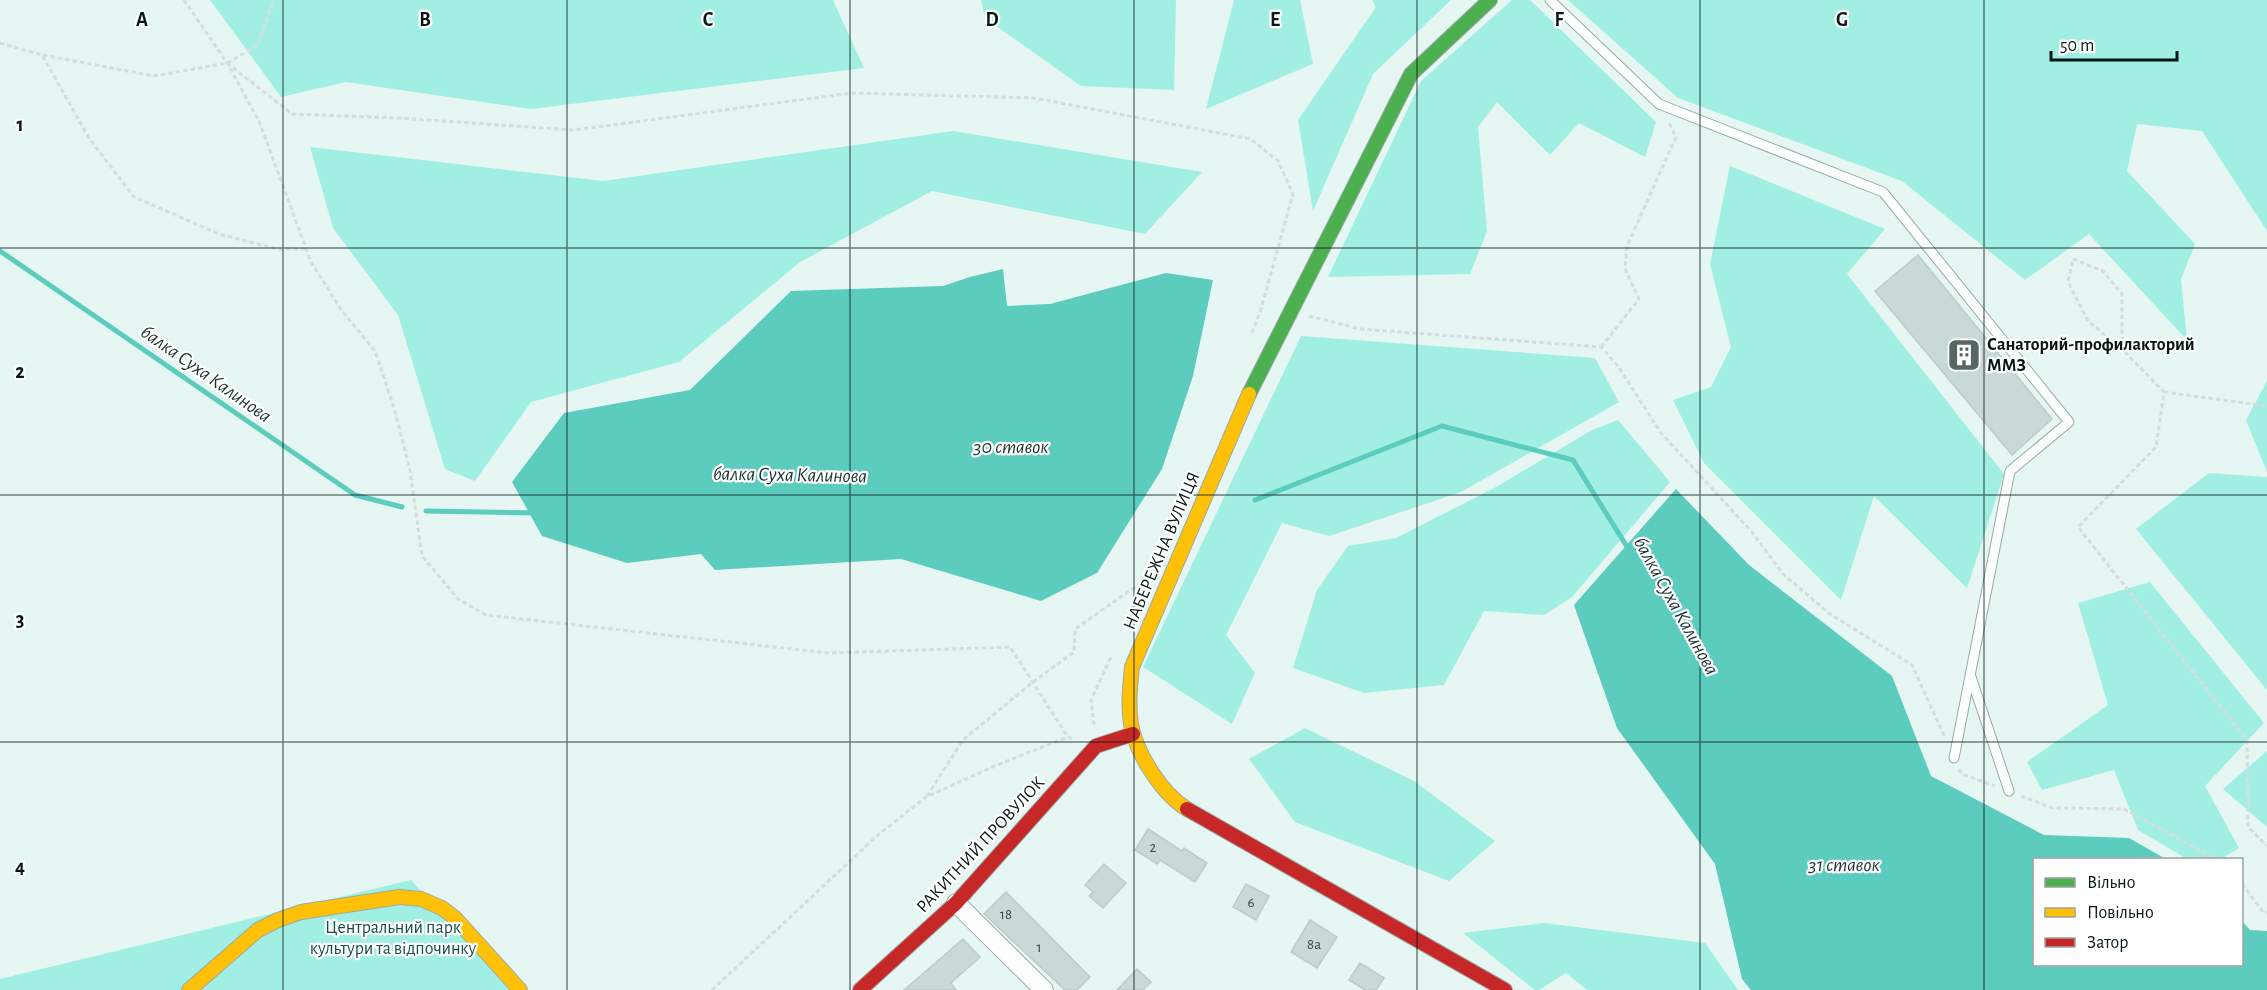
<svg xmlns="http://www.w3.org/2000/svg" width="2267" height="990" viewBox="0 0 2267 990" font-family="'Alegreya Sans',sans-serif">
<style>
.green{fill:#a1efe3}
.water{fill:#5cccbe}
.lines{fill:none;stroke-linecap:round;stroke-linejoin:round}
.stream{stroke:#5cccbe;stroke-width:5}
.building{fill:#c9d9d6;stroke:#bcccc9;stroke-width:1.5}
.lane-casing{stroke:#9aaaa7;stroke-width:11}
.street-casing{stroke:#9aaaa7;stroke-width:20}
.fast-casing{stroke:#9aaaa7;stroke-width:16}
.slow-casing{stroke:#9aaaa7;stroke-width:16}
.jam-casing{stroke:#9aaaa7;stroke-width:16}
.path{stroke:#d7dcdc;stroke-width:3;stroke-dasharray:4.5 3;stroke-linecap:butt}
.lane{stroke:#fbfefd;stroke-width:9}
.street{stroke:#fbfefd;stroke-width:18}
.fast{stroke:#4caf50;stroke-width:14}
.slow{stroke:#ffc107;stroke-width:14}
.jam{stroke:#c62828;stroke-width:14}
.grid{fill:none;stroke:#081815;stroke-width:1.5;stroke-opacity:0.55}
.labels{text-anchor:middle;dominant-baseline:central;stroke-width:4.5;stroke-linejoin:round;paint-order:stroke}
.number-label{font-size:15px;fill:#384845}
.poi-label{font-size:18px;font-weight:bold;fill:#081815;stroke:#fff;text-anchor:start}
.street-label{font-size:18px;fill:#081815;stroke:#fff}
.park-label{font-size:18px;fill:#144f47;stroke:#fff}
.water-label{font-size:20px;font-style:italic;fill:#1b322e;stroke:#fff}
.grid-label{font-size:20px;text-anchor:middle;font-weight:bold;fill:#081815;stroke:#fff;stroke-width:4.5;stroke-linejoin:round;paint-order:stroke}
</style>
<rect width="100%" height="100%" fill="#e5f6f3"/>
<path class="green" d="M210,0H833L864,68L531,109L346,82L281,97Z
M981,0H1176L1174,90L1081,86L985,18Z
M1234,0H1300L1313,64L1206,109Z
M1372,0H1451L1373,74L1313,211L1298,120L1376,7Z
M1512,0H1530L1656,122L1645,157L1579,123L1550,155L1497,102L1478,127L1487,231L1470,274L1328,277L1421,81Z
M1568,0H2267V231L2202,131L2137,124L2127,171L2195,244L2181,279L2187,340L2089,234L2025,280L1902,181L1678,98Z
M953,131L1202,172L1145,234L932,191L800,262L679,362L531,402L475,481L445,469L398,315L333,228L310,147L603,181Z
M1730,166L1885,229L1847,274L2004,474L1967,588L1874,496L1841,600L1704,463L1673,400L1711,387L1731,347L1710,264Z
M1301,336L1595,358L1619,402L1461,492L1329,536L1282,523L1226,635L1255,673L1232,724L1143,667Z
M2267,381V472L2246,420Z
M1618,420L1670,482L1572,597L1544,615L1484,611L1444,685L1364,693L1293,668L1317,590L1348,546L1396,538L1498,486L1592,430Z
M2209,473L2267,477V690L2136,529Z
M2150,582L2264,723L2205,786L2239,848L2221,859H2187L2138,830L2114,770L2042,790L2027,762L2108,705L2078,603Z
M1305,728L1414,781L1495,841L1449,881L1295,822L1249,759Z
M2267,751V827L2223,789Z
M411,880L509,990H0V979Z
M1544,923L1705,943L1738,990H1587L1566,973L1539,990H1535L1463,933Z"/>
<path class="water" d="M1003,269L1007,306L1050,304L1166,273L1213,280L1193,376L1162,469L1097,573L1041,601L901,559L715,570L701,554L627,563L542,536L512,482L564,413L690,390L791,291L943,286L970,277Z
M1676,489L1749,565L1892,676L1931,776L2044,835L2129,838L2166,859L2034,860V964H2242V921L2250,930L2267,931V990H1751L1742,979L1715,864L1617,728L1574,605Z"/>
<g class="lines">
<path class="stream" d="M0,251L355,495L402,507
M1255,500L1442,426L1573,460L1629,550
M426,511L535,513"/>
</g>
<path class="building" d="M1918,255L2052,419L2012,455L1875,291Z
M1148,829L1182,851L1184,848L1207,863L1195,882L1160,860L1157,864L1135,850Z
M1104,864L1126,883L1103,908L1089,896L1093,892L1085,885Z
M1246,884L1269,896L1256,920L1233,907Z
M1006,892L1090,977L1077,990H1065L984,914Z
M1310,920L1337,937L1317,968L1291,952Z
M963,939L980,957L951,983L956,990H904Z
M1360,963L1384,978L1376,990H1365L1349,980Z
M1137,969L1151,982L1143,990H1117Z"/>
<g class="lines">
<defs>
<path id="lane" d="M1550,0L1659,104L1883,192L2069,422L2010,471L1954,758
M1971,677L2009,791"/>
<path id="street" d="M956,903L1044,990"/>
<path id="fast" d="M1249,394L1411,74L1490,0"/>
<path id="slow" d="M1187,809C1162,794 1136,753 1131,724C1128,705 1130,686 1132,667L1249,394
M189,990L258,930L278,920L301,912L399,897L421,899L442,908L455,918L520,990"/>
<path id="jam" d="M1187,809L1505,990
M860,990L956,903L1096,746L1133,734"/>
</defs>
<use href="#lane" class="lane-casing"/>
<use href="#street" class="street-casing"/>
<use href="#fast" class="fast-casing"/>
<use href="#slow" class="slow-casing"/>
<use href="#jam" class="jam-casing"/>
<path class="path" d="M184,0L227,63L259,121L311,262L342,311L375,351L395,411L410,470L422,556L458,599L486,615L829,653L1010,647L1068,737
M0,43L42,55L89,138L134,197L219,234L277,249H306
M43,55L154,76L227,63L257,46L274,0
M227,63L292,114L397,118L574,130L852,93L1034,98L1251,139L1278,161L1293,194L1261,309L1252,333
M1309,316L1360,329L1601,347L1618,366L1661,433L1752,532L1783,574L1830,614L1912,665L1945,738
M1601,347L1639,299L1625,269L1627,246L1676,137L1668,121
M2122,349V294L2103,271L2073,259L2068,282L2088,321L2122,349L2164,392L2156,447L2078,527L2247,740L2248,827L2267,846
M2164,392L2267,406
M1094,725L1091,700L1112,655
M1959,769L1962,774L1995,786
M927,796L963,740L1033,682L1074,652L1075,629L1145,580
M2021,796L2053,808L2124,809L2218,860
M2242,884L2264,913L2267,912
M712,990L878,835L926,797L997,765L1068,737L1074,739"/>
<use href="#lane" class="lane"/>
<use href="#street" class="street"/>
<use href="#fast" class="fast"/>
<use href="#slow" class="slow"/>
<use href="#jam" class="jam"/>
</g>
<path class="grid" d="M283,0V990M567,0V990M850,0V990M1134,0V990M1417,0V990M1700,0V990M1984,0V990M0,248H2267M0,495H2267M0,742H2267"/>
<defs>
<symbol id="building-square" viewBox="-11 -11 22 22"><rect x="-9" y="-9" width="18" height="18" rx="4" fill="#556663" stroke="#fff"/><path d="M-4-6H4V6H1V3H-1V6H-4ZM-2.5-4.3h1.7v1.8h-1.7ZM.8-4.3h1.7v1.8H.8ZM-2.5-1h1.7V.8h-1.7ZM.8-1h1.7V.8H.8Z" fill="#fff"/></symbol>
</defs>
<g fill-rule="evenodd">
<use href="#building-square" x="1945" y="336" width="38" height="38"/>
</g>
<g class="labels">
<g class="number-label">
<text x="1153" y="847">2</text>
<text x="1251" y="902">6</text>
<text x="1006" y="914">18</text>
<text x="1314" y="944">8а</text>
<text x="1039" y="947">1</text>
</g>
<g class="poi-label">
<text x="1987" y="345">Санаторий-профилакторий<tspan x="1987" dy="21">ММЗ</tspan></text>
</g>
<g class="street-label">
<text transform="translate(1162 551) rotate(-67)">НАБЕРЕЖНА ВУЛИЦЯ</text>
<text transform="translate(981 845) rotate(-47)">РАКИТНИЙ ПРОВУЛОК</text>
</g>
<g class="park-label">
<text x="393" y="928">Центральний парк<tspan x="393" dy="21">культури та відпочинку</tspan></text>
</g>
<g class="water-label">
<text transform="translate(206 374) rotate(35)">балка Суха Калинова</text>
<text x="1011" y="447">30 ставок</text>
<text transform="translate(790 475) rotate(1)">балка Суха Калинова</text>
<text transform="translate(1676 606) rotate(61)">балка Суха Калинова</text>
<text x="1844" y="865">31 ставок</text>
</g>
</g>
<g class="grid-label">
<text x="142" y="26">A</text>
<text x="425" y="26">B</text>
<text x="708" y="26">C</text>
<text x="992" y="26">D</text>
<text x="1275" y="26">E</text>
<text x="1559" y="26">F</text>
<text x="1842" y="26">G</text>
<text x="20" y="131">1</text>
<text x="20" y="378">2</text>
<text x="20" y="626">3</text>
<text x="20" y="873">4</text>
</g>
<rect x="2033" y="858" width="210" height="108" fill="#ffffff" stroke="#9ca3a1" stroke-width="1.5"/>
<rect x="2045" y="878" width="30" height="9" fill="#4caf50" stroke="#9ca3a1" stroke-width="1.5"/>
<text x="2087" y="888" font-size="18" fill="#081815">Вільно</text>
<rect x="2045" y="908" width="30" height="9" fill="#ffc107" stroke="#9ca3a1" stroke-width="1.5"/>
<text x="2087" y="918" font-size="18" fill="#081815">Повільно</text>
<rect x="2045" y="938" width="30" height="9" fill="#c62828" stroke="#9ca3a1" stroke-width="1.5"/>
<text x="2087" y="948" font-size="18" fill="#081815">Затор</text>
<path d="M2051 51v9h126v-9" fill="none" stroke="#081815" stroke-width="3"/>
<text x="2060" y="51" font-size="18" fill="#081815" stroke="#ffffff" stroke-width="4.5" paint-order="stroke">50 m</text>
</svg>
